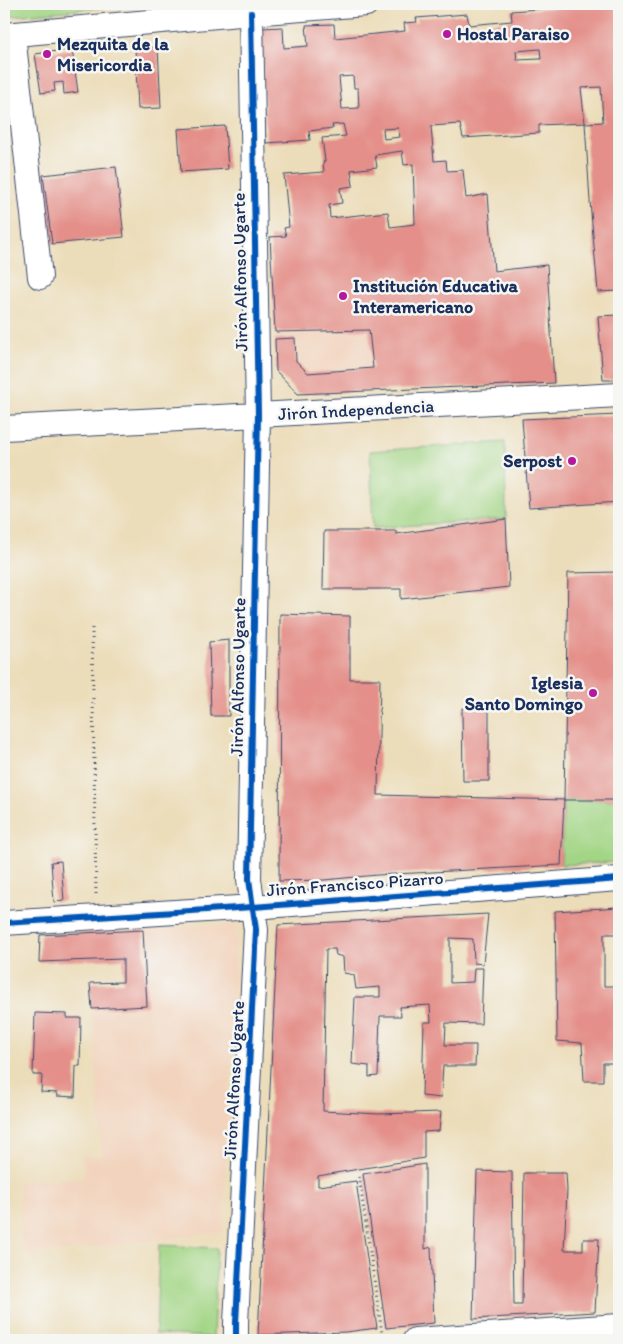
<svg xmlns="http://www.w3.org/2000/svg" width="623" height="1344" viewBox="0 0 623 1344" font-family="Itim,sans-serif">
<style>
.built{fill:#f2d4be}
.green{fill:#a2d585;stroke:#5e8272}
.building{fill:#e48f89;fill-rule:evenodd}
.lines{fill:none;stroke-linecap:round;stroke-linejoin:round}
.minor-casing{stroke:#3a496c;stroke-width:26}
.path{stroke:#3a496c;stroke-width:3;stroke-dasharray:1 4;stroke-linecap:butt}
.minor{stroke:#fff;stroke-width:24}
.cycleway-casing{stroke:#f6f6f2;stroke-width:9}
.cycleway{stroke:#0057b8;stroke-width:6}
.poi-dot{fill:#b5179e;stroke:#f6f6f2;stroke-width:2}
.labels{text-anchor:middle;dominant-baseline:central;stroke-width:5;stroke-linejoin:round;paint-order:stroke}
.poi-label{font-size:18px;font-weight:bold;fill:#1b2f5e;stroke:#f6f6f2;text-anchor:start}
.street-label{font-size:18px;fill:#1b2f5e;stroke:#f6f6f2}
</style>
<rect width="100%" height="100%" fill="#f6f6f2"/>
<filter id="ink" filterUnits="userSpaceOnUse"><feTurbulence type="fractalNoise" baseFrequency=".02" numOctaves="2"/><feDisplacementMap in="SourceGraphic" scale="10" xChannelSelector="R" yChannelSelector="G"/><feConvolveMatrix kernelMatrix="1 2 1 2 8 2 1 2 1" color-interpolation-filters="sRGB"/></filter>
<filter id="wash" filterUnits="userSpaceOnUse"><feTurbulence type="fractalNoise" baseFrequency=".0096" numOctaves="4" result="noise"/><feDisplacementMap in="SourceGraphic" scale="20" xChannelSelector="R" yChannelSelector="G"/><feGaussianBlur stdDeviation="1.12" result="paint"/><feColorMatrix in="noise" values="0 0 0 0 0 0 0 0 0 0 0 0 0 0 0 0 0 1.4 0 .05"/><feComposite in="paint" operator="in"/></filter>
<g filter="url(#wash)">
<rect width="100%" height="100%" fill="#ecddba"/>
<path class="built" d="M356,253L416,333L419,389L298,394L276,371L271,261Z
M237,923L223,1232L22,1256L18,1181L84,1177L83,1157L102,1156L92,1009L147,1006L143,930Z"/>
<path class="green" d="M4,4H138L4,17Z
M505,442L506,519L373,528L370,451Z
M564,800H619V862L561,865Z
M159,1245L217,1248L213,1337L156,1334Z"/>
<g id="blocks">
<path class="building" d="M608,4H619V291L598,292L590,201L585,123L603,122L601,87L581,88L585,123L539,125V133L463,138L460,124L431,126L434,161L446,160L447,171L463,170L466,198L488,194L494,271L547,265L554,383L298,394L276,371L275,339L295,338L296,361L308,373L373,368L369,330L275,332L270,237L286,236L284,228L289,227L284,175L324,172L323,162L325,161L322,138L346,136L343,124L332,125L333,128L309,131L310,140L266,143L261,28L283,27L284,48L308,46L306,25L334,24L335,38L405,31L404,23L417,22L416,18L467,14L469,25L512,21L511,11ZM540,49L541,59L517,60L516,51ZM353,76L354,88H358L359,108L342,109L339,77ZM398,128L400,137L384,139L383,129ZM402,151L404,165L413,164L415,224L390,227L388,212L330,218L329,205L342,203L340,188L353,186L351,170L377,167L375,155Z
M158,47L161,108L138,109L135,48Z
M72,49L78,92L64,94L63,82L54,83L55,91L41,93L35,54Z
M225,126L228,169L181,172L178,129Z
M116,167L124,237L52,244L43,175Z
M619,315V380H603L598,316Z
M619,415V502L529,508L522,419Z
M506,519L509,587L401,599V589H323L324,531H396V534Z
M619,572V800H564L568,573Z
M280,614L350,616V679H380L378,795L564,800L561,865L377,875L324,880L279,881Z
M229,640V716H211L209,642Z
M462,708H489V781H463Z
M61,861L64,901L54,902L51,862Z
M619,907V934H604V986H619V1063H603V1081H584L582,1043L557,1041L555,911Z
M488,914L483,964L474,963L473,939L450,938V983L473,982L474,968H483L481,1024L446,1023L445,1045H476L475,1066H443L441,1098L422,1096L424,1022H431L430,1005L400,1007L401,1016H380L378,1076L369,1077V1066L352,1064L355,997H380V987L356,989L354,975L344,973L343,957L336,955L335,949H326L323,1111L379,1114L441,1112L439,1131L424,1132V1158L318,1176V1186L356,1181L377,1328L346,1332L258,1335L278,925Z
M143,930L147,1006L92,1009L90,983L123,982V959L39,962L40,935Z
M35,1013L67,1014V1018H81L80,1066H76L75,1097L57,1096L58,1093L41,1092L42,1075H33Z
M425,1164V1249L431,1247L434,1323L386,1328L363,1174Z
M477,1171L512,1172L514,1305H522L524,1173H566L567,1190L564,1250H583V1239H599L595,1312L473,1319Z"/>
</g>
</g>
<g filter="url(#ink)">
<use href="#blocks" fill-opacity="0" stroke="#3a496c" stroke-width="1"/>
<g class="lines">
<defs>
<path id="minor" d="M4,35L251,13L366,4
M13,35L40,277
M4,428L258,415L619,395
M4,923L253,907L619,879
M236,1340V1323L256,930L249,879L258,415L251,13
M415,1340L619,1326"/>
</defs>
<use href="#minor" class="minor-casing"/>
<path class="path" d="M92,628L96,895
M359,1177L383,1340"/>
<use href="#minor" class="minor"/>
<defs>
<path id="cycleway" d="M4,923L253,907L619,879
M236,1340V1323L256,930L249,879L258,415L251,13"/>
</defs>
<use href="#cycleway" class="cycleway-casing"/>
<use href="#cycleway" class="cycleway"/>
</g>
</g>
<g class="poi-dot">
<circle cx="447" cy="34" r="5"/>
<circle cx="47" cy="54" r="5"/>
<circle cx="343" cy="296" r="5"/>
<circle cx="572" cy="461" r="5"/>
<circle cx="593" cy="693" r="5"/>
</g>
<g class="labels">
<g class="poi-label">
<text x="457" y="34">Hostal Paraiso</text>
<text x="57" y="44">Mezquita de la<tspan x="57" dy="21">Misericordia</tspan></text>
<text x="353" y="286">Institución Educativa<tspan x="353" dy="21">Interamericano</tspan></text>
<text x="562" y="461" text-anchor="end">Serpost</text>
<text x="583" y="683" text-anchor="end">Iglesia<tspan x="583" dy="21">Santo Domingo</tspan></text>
</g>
<g class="street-label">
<text transform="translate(240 272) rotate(-91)">Jirón Alfonso Ugarte</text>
<text transform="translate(356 410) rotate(-3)">Jirón Independencia</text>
<text transform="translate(238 677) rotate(-89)">Jirón Alfonso Ugarte</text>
<text transform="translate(355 884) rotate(-4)">Jirón Francisco Pizarro</text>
<text transform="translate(234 1080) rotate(-87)">Jirón Alfonso Ugarte</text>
</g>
</g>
<rect width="623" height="1344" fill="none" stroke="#f6f6f2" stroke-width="20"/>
</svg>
